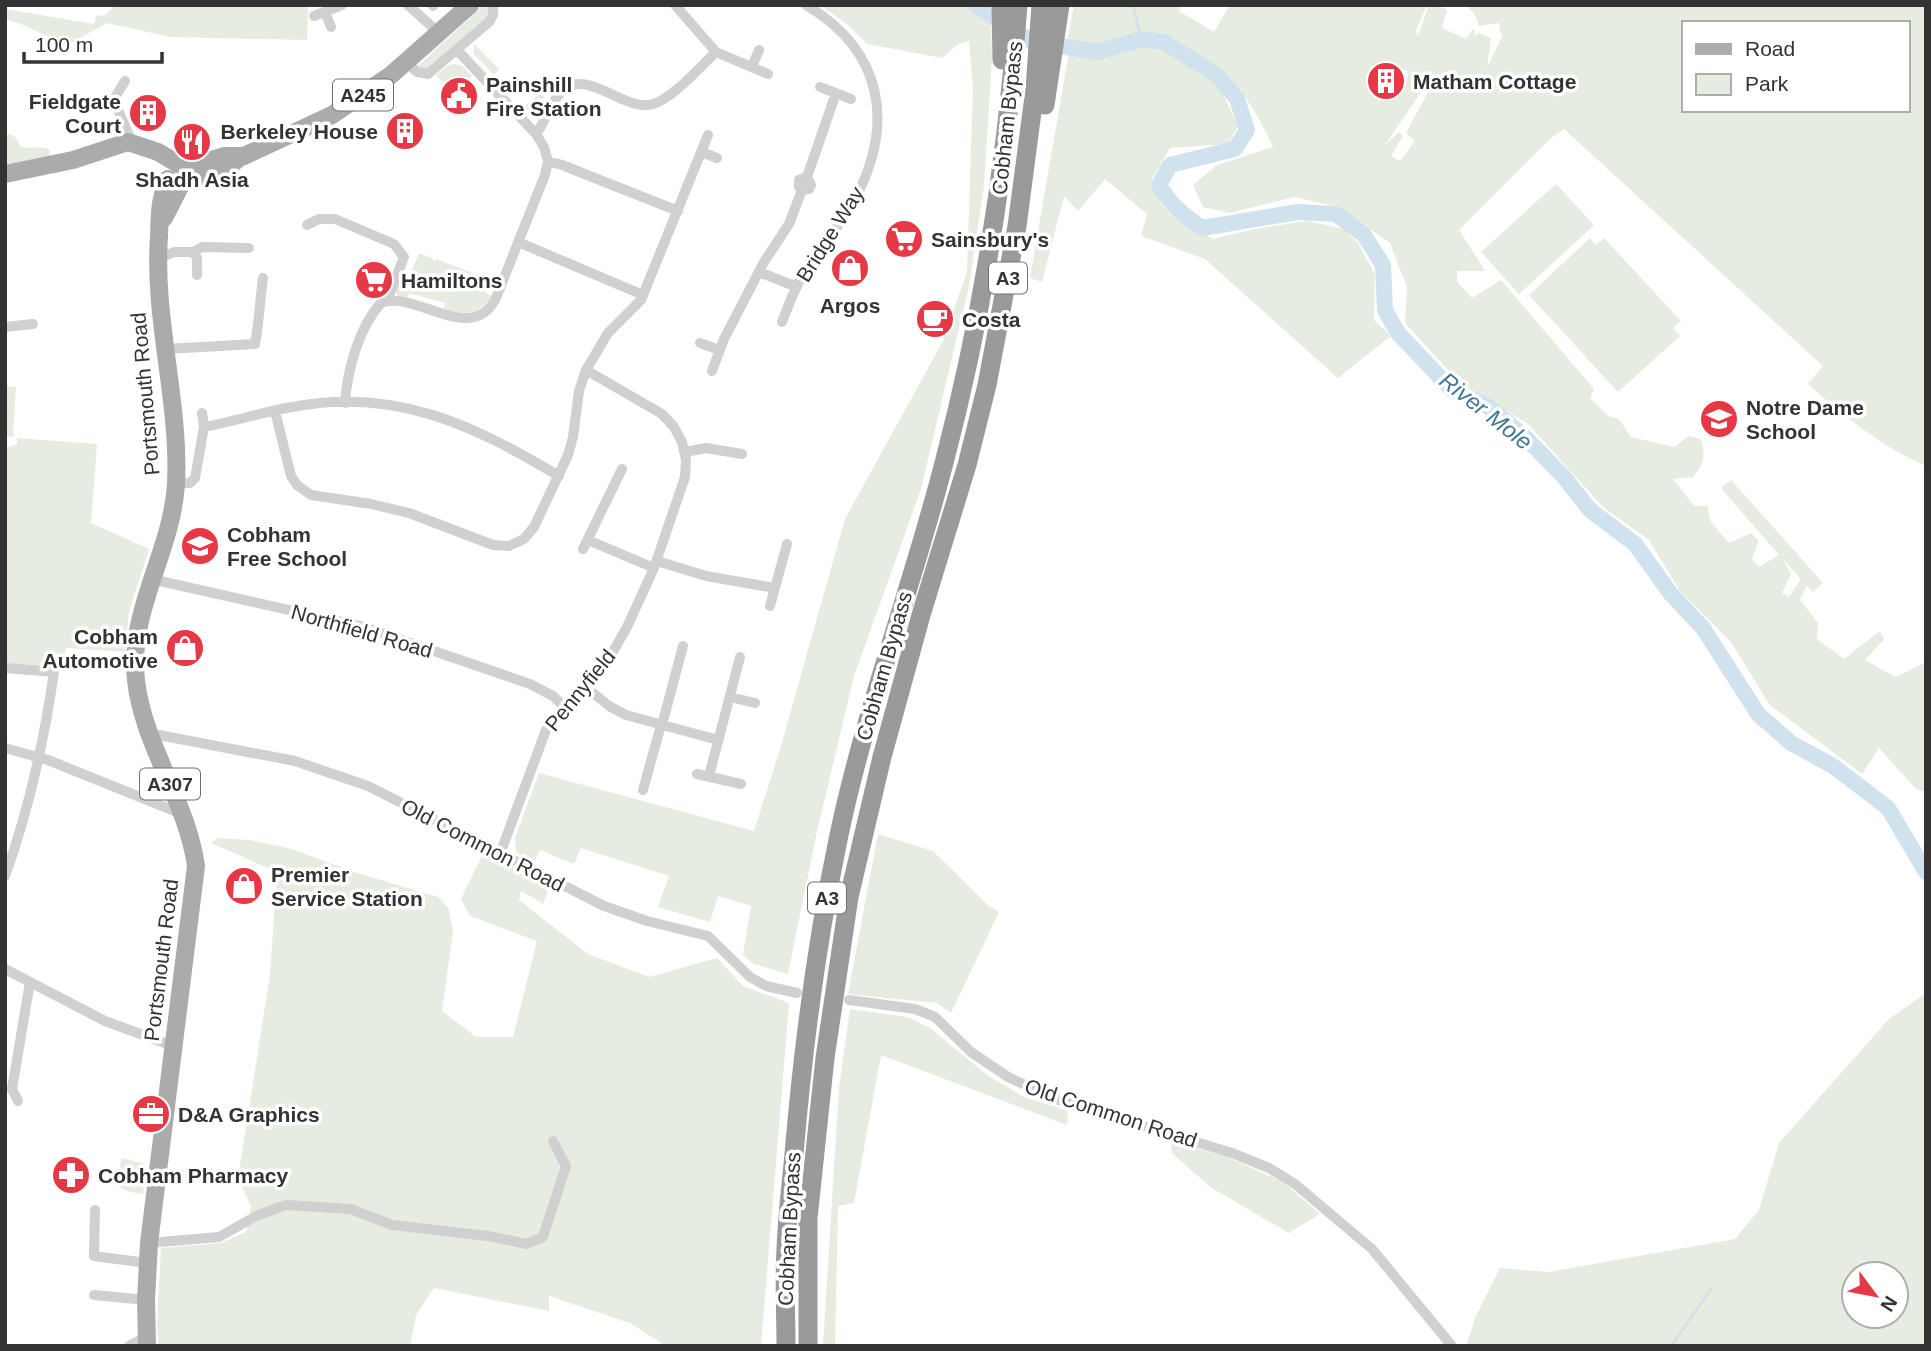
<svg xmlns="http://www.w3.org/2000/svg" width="1931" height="1351" viewBox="0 0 1931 1351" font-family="Arial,sans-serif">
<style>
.green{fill:#e6ecdf;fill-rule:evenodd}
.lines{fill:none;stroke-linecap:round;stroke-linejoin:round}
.stream{stroke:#cfe2ee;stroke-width:2.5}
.river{stroke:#cfe2ee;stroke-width:16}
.street{stroke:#d0d0d0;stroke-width:10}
.primary{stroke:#ababab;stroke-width:18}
.highway{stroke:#9a9a9a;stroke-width:19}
.labels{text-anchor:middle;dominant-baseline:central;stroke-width:7;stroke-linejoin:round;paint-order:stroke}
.shield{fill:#fff;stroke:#707070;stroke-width:2}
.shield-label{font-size:19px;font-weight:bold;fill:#333}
.poi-label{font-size:21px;font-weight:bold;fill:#333;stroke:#fff;text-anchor:start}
.street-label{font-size:21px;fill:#333;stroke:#fff}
.water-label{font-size:23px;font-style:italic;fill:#3f7597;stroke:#fff}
</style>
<rect width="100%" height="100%" fill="#fff"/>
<path class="green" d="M308,5L307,40L171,37L107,23L67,45L21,24L5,19V9L94,24L96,16L106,15L114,6Z
M484,5H489V16L425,71L418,66Z
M820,5H967L991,24L992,57L984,186L969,286L921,489L854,676L817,831L788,974L754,964L743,955L751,906L718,896L710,922L658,907L669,876L581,848L574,864L540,850L533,865L516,852L515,838L539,773L754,831L779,753L845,519L943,341L967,272L973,89L969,41L958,44L942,58L867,44L848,25Z
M1074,5H1181L1179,11L1214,32L1230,5H1427L1416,30L1418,36L1429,5H1437L1447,10L1442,28L1466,39L1473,29L1475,31L1474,37L1478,33L1491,38L1487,68L1503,34L1500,33L1499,23L1479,26L1475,15L1466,5H1926V466C1882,447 1844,416 1808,384L1823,366L1564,129L1550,139L1459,230L1485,271H1457V282L1472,298L1501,280L1594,389L1590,398L1608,416L1619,419L1631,437L1674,447L1689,436L1701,439C1706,456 1704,464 1693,477L1673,479L1694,506H1707L1711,522L1729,543L1751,533L1759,541L1752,559L1759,567L1779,555L1721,488L1731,480L1823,583L1813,592L1804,584L1806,587L1800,600L1818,623L1817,639L1844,659L1880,631L1884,639L1865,660L1896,677L1926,662V792L1916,789L1879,748L1862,774L1770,705L1731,642L1680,591L1649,540L1603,507L1528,424L1460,383L1405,323L1407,287L1390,243L1338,207L1295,197L1229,213L1203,207L1193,185L1217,165L1273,147C1251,99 1230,69 1181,46C1169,41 1154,35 1140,34C1125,33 1113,45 1099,47C1090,48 1077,43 1067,42ZM1684,23H1908V110H1684ZM1366,63L1394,73L1399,68L1407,71L1408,77L1404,84L1396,80L1389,94L1373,88L1381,69ZM1426,85L1428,92L1406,133L1415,141L1400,161L1391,156L1403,136L1399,132L1385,145ZM1783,559L1801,579L1789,597L1782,593L1791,574Z
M474,44L499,69L494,75L473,53Z
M1143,46L1171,52L1219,85L1238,126L1228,144L1170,148L1151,181C1161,216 1183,223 1213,239L1254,229L1307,221L1344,229L1358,243L1375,275L1374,320L1391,336L1338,378L1205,259L1141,236L1147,214L1105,179L1078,211L1064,196L1042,282L1030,278L1069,52C1096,56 1117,52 1143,46Z
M454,64L462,66L472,76L464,83L457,76L446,86L436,75L447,66Z
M551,84L534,115H532L524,107Z
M10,134L15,137L21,147C30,149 41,146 49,149L51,158L5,168V135Z
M1556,184L1594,225L1519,294L1481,252Z
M1590,238L1596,245L1604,238L1681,321L1673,328L1680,336L1618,392L1529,295Z
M419,253L434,259L433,263L436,259L491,280L486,293L492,296C476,317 468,314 444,309L445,303L409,293L406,300L398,297L395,289L398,284L407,283Z
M5,386L16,387L13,437L5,436Z
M17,438L97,444L91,523L149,549L129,611L125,652L66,648L63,669L5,665V448L17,444Z
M878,834L933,851L990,907L999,912L951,1013L937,1003L848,994Z
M218,838L249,840L292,849L354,872L438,897L449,909L453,931L442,1011L476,1037H513L537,941L470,916L461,899L484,852L550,884L543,904L521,891L519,900L588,954L649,977L717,958L743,986L789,1003L761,1346H666L630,1323L549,1296V1311L434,1288L416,1315L410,1346H159L157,1328L161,1248L221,1243L246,1232L251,1206L238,1178L270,975L277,872L211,843Z
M1926,993V1346H1466L1476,1316L1500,1268L1548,1272L1735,1239L1759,1210L1779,1143L1889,1019ZM1854,1274H1896V1316H1854Z
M850,1009L907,1017L930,1028L987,1075L1024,1097L1068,1111L1067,1125L881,1055L854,1203L838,1206L835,1346H823L839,1088Z
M1171,1141L1225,1156L1283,1182L1320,1214L1289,1233L1210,1187L1172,1153Z
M121,1158L146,1164L143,1194L130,1192L112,1184L119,1183Z"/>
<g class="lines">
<path class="stream" d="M1133,5L1141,39
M1671,1346L1711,1289"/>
<path class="river" d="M976,5L1032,42L1098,52L1141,39L1164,42L1218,76L1237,99L1247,130L1235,149L1170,165L1159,185C1170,204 1184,216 1202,228L1298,212L1336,214L1364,235L1383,265L1385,310L1398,333L1452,390L1489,407L1524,436L1563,476L1590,510L1635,544L1671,594L1703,628L1758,714L1791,743L1833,766L1888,808L1926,872"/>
<path class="street" d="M408,5L440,34
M432,5L433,6
M675,5L716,52L768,74
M325,12L331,27
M314,16L342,5
M457,50L536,134L544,147L548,161L562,165L678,211
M407,62L417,72L428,74L489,22L493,15V5
M752,67L759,50
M125,81L116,96L118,110L132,142
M820,87L851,99
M536,134C545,122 550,104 561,92C587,66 624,113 653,104C672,99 701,66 716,52
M701,152L717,158
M807,177L799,180V187L802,190L809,189L811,185L807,177L836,93
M307,225L319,219H335L394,244L404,257L387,301
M518,242L643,295
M193,252L202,247L249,248
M158,259L174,252H193L197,258V275
M759,272L797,287
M782,322C790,301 799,278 812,260C825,240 842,224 853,203C895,126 885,52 806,5
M5,327L33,324
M700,343L719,350
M165,349L255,344C259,322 260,300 263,278
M586,370L662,414L674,427L682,442L686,460L685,477L654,568L588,540
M712,371L724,339L764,262L789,224L802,190
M345,403C347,371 359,327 381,303C415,289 471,347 496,298L545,175L548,161
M275,411L291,476L297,485L311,495L371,504L409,513L493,545L509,546L524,539L534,527L568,455L573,437L579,391L586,370L608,333L641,300L708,135
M204,427C233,422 262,412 292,407C396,387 473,425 559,476
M685,452L706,448L742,454
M176,484L190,483L195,478L204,427L202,413
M583,549L622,469
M657,561L706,576L775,588
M151,579L364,627L530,684L553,696L564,707
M770,606L787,544
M5,668L54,672C44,741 29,810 5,876
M587,688L609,706L626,715L718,740
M730,697L755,703
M662,725L683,646
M151,736L159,735L295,761L368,786L604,906L647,921L708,936L750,977L766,986L797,993
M5,748L48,760L182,814
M697,774L741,784
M709,776L740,657
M643,790L661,725
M500,854L546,730L564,707L594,681L606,664L627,627L654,568
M5,969L105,1021L173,1046
M849,1000L915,1009L935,1017L971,1052L1008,1077L1055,1099L1232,1153L1269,1168L1295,1184L1372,1249L1452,1346
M18,1101L12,1089L30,982
M95,1210L94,1256L147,1263
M149,1243L219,1237L258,1215L286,1205L351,1209L392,1225L488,1236L527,1244L543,1237L566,1166L553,1141
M94,1295L146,1300
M129,1346L146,1337"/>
<path class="primary" d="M185,168L224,156H244L332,115L391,75L470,5
M5,174L73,160L128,142L158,152L185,168
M187,180L228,167L237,160
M164,218L181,185L187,180
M147,1346L146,1300L149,1243L196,866C187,801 143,745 136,680C128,610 172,552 176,484C180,401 153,319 159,236C160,211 159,203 168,179"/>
<path class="highway" d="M1001,5L1002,60
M1045,105L1060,5
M786,1346C786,1314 784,1282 786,1250C787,1218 791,1186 794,1154C803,1047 817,940 839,835C866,707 913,585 945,459C984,310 1007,159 1018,5
M808,1346V1218L825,1058L849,897L882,757L921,615L967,465L987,385L1017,226L1035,89L1041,5"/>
</g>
<defs>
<symbol id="building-disc" viewBox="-11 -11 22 22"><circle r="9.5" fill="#e63946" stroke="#fff"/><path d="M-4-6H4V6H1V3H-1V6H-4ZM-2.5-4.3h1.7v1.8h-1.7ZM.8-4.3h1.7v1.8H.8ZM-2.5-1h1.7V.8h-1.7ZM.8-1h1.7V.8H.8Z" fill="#fff"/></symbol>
<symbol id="civic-disc" viewBox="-11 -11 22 22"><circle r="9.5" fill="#e63946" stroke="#fff"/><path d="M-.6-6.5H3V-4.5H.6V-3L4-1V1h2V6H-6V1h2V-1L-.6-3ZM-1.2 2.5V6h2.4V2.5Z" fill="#fff"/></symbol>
<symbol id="restaurant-disc" viewBox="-11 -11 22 22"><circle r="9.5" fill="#e63946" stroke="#fff"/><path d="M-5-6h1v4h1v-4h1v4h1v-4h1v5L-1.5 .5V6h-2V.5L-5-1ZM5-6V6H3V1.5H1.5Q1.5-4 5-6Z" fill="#fff"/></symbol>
<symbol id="supermarket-disc" viewBox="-11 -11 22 22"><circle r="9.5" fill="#e63946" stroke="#fff"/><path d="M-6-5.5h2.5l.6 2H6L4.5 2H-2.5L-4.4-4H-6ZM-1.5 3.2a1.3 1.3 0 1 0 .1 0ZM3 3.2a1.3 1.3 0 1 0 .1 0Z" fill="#fff"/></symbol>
<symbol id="shop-disc" viewBox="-11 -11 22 22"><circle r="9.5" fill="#e63946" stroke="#fff"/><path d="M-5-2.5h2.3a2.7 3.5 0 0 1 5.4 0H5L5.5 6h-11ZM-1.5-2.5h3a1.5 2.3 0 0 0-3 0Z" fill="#fff"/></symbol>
<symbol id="cafe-disc" viewBox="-11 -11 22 22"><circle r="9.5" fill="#e63946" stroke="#fff"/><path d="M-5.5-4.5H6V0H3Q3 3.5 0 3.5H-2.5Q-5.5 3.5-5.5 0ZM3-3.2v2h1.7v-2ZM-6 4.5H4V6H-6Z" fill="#fff"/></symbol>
<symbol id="school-disc" viewBox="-11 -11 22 22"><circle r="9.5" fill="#e63946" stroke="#fff"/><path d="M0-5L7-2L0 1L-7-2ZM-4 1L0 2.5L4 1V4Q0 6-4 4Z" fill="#fff"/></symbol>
<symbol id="office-disc" viewBox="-11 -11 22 22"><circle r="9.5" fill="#e63946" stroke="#fff"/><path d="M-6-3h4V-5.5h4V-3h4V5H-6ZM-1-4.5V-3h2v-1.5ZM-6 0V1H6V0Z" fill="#fff"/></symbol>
<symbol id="pharmacy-disc" viewBox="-11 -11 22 22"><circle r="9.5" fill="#e63946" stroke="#fff"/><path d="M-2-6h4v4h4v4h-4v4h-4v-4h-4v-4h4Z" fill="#fff"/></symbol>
</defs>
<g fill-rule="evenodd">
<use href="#building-disc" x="1364" y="59" width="44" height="44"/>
<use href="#civic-disc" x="437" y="74" width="44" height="44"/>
<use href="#building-disc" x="126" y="91" width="44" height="44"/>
<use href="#building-disc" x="383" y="109" width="44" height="44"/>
<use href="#restaurant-disc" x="170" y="120" width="44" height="44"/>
<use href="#supermarket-disc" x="882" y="217" width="44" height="44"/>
<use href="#shop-disc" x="828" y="246" width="44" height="44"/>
<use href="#supermarket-disc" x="352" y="258" width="44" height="44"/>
<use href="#cafe-disc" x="913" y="297" width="44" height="44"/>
<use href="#school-disc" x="1697" y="397" width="44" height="44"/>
<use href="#school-disc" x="178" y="524" width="44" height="44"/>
<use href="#shop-disc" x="163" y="626" width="44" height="44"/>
<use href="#shop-disc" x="222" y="864" width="44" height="44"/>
<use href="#office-disc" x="129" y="1092" width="44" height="44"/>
<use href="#pharmacy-disc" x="49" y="1153" width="44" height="44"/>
</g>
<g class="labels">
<g class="shield">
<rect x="333" y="79.5" width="60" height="31" rx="5"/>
<rect x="989" y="262.5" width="38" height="31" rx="5"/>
<rect x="140" y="768.5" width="60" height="31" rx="5"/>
<rect x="808" y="882.5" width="38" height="31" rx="5"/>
</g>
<g class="shield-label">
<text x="363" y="95">A245</text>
<text x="1008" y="278">A3</text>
<text x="170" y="784">A307</text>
<text x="827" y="898">A3</text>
</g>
<g class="poi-label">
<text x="1413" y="81">Matham Cottage</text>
<text x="486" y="84">Painshill<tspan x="486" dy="24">Fire Station</tspan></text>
<text x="121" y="101" text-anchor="end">Fieldgate<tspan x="121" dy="24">Court</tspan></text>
<text x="378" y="131" text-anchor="end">Berkeley House</text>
<text x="192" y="179" text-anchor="middle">Shadh Asia</text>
<text x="931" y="239">Sainsbury's</text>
<text x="401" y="280">Hamiltons</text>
<text x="850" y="305" text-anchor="middle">Argos</text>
<text x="962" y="319">Costa</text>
<text x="1746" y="407">Notre Dame<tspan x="1746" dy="24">School</tspan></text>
<text x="227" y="534">Cobham<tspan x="227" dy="24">Free School</tspan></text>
<text x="158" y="636" text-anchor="end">Cobham<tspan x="158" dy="24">Automotive</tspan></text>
<text x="271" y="874">Premier<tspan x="271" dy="24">Service Station</tspan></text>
<text x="178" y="1114">D&amp;A Graphics</text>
<text x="98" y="1175">Cobham Pharmacy</text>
</g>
<g class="street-label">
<text transform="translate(1007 118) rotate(-84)">Cobham Bypass</text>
<text transform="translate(830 234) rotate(-58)">Bridge Way</text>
<text transform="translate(145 394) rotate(-95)">Portsmouth Road</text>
<text transform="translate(362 631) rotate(16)">Northfield Road</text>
<text transform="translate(884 666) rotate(-74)">Cobham Bypass</text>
<text transform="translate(580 690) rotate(-51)">Pennyfield</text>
<text transform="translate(483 845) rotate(27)">Old Common Road</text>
<text transform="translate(161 960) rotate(-83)">Portsmouth Road</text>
<text transform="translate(1111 1113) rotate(18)">Old Common Road</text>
<text transform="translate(789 1229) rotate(-87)">Cobham Bypass</text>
</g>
<g class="water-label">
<text transform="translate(1486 411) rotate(38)">River Mole</text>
</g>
</g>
<rect width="1931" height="1351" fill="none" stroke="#333333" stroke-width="14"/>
<rect x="1682" y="21" width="228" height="91" fill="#ffffff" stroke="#adadad" stroke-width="2"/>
<rect x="1696" y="44" width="35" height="10" fill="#ababab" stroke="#adadad" stroke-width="2"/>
<text x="1745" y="56" font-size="21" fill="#333333">Road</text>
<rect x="1696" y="74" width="35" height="21" fill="#e6ecdf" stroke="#adadad" stroke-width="2"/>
<text x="1745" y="91" font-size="21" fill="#333333">Park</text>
<g transform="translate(1875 1295) rotate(122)"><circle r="33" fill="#ffffff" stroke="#adadad" stroke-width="2"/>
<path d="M0-5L12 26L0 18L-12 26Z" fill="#e63946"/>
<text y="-10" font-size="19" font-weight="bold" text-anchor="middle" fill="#333333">N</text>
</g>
<path d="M24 52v10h138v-10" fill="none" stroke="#333333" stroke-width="3.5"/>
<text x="35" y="52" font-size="21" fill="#333333" stroke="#ffffff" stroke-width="5" paint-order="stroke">100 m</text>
</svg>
